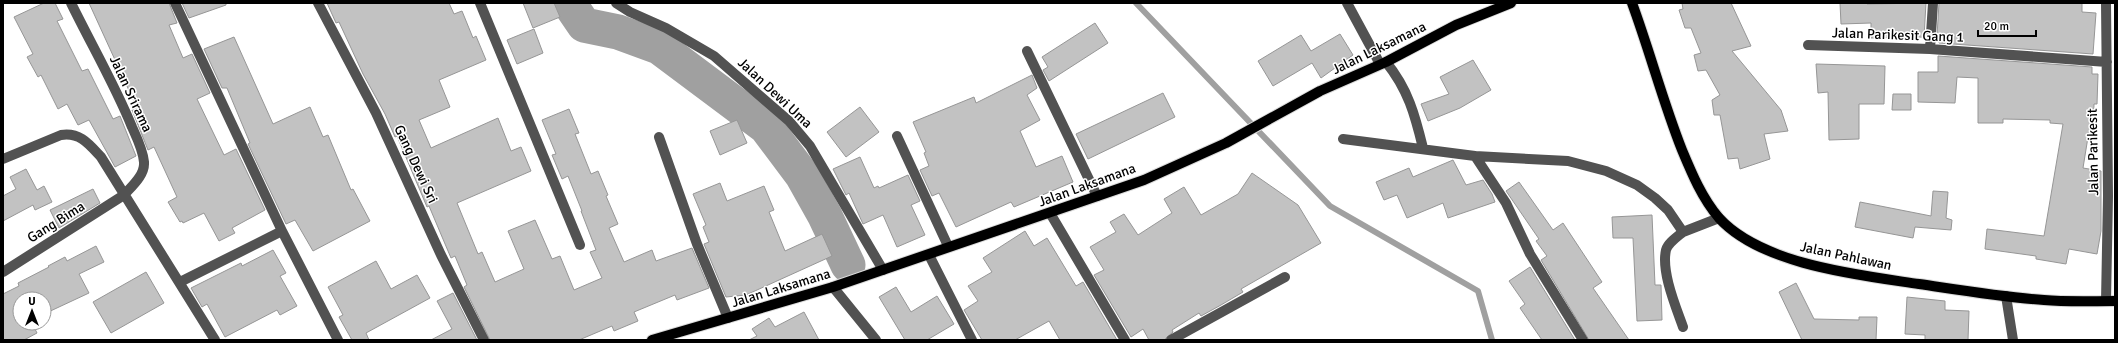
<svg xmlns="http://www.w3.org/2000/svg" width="2118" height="343" viewBox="0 0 2118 343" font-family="Signika,sans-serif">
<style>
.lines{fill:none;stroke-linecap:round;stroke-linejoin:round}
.stream{stroke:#a0a0a0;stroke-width:6}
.river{stroke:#a0a0a0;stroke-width:35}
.building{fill:#c2c2c2;stroke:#969696}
.major-casing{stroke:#dbdbdb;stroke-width:12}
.minor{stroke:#525252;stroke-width:10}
.major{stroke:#000;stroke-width:10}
.labels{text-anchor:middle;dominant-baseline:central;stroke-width:3;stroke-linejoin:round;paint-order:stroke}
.street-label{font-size:14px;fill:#000;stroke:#fff}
</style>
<rect width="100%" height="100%" fill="#fff"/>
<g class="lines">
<path class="stream" d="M1136,3L1330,206L1478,291L1492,340"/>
<path class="river" d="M569,3L584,25L618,32L659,47L766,127L802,175L825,216L848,265"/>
</g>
<path class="building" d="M44,3H55L63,19L57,21L82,71L88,69L113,119L120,116L136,156L115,167L89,120L78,125L67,104L58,109L41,75L38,77L27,57L33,54L14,17Z
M89,3H169L177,23L169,25L183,58L192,54L210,93L197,99L224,155L236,149L265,210L232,228L235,233L219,241L204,213L183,223L182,221L180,222L168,202L177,197L154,147L148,150L132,110L137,108Z
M182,3H226V5L189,18Z
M327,3H449L454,14L462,11L473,38L476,36L486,60L439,80L450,107L419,120L431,148L498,118L511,151L521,147L531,171L457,203L478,254L482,252L495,282L524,269L508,231L535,220L552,259L560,256L574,290L602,278L590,252L596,250L581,211H582L568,176L562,179L552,155L556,154L542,120L569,109L579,133L575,134L591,174L598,171L608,195L606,196L618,224L609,228L624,262L652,250L656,261L692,248L709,288L677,300L675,295L634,312L638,321L614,331L612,326L579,340H490L464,287L467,285L455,256L451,258L429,206L427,207L397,136L395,137L385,114L363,74L339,22L336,23Z
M523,3H554L560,17L533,28Z
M1682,3H1731L1751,46L1732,51L1781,110L1788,131L1764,134L1770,159L1740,169L1738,158L1728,159L1720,115H1714L1712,100L1720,95L1706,70L1698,71L1694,55L1701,53L1691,28H1685L1679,10L1683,9Z
M1840,3H1867V4L1926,3L1924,37L1871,38V23L1841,24Z
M1939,3H2082V12L2096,13L2093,54L1939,43V36H1937Z
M1095,23L1108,43L1049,81L1043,70L1048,67L1042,57Z
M534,29L543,53L517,64L507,40Z
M1340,34L1353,55L1321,78L1312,63L1273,86L1258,61L1301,35L1311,51Z
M234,37L273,124L310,107L323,137L328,135L351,190L353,189L370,221L313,251L295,220L286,224L248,144L250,143L227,88H222L204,49Z
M1938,56L2092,67V74H2098L2097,104H2094L2093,137H2088L2083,168L2101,171V231L2097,254L2069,249L2066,264L2036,259V256L1985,249L1987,229L2044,236L2063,124L2050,123V120L2003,119V123H1978V78L1957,77L1955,103L1918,102V72H1938Z
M1473,60L1491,90L1460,108L1428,121L1421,104L1449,94L1440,77Z
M1816,64L1885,66L1884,104H1859V139L1829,140L1828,92L1818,93Z
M1032,75L1037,88L1027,95L1040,120L1020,131L1036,167L1062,156L1073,182L1014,207L1011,202L956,227L939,193L932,196L920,170L929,166L924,153L926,152L913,122L974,97L976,103Z
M1163,93L1175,117L1088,159L1076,134Z
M1893,94H1911V110H1892Z
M860,107L879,132L846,157L827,132Z
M737,120L747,143L720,155L710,131Z
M860,157L874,188L878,186L879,188L908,175L920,201L911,205L925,235L897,247L883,215L863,224L849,193L846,195L833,169Z
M1453,160L1466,185L1483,180L1492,194L1495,202L1448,218L1443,203L1407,218L1397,195L1384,200L1376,182L1409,168L1413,177Z
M26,169L37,190L44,186L52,202L35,210L33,205L3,221V196L16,189L10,177Z
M1252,173L1298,205L1321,243L1241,289L1243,292L1221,305L1201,316L1199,313L1172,330L1173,332L1164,340H1149L1143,329L1131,337L1094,275L1104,270L1090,247L1116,232L1110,222L1124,214L1138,235L1172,213L1164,199L1184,187L1201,215L1238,194Z
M1519,182L1553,230L1563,223L1602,282L1593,288L1629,340H1589L1541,260L1547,256L1536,241L1539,239L1506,191Z
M720,183L727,201L764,186L774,210L769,212L785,251L822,234L832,256L746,295L726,297L704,244L709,242L703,227L706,225L693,194Z
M93,189L100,203L59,228L50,210Z
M1933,191L1948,192L1946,218L1952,220L1951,230L1915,227L1913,238L1855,227L1860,202L1931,216Z
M1652,215L1655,285H1661L1662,320L1637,321L1633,238H1613L1612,217Z
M1025,231L1034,246L1047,238L1076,286L1083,282L1117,340H1060L1049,321L1015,340H982L964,310L978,301L968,286L992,272L983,258Z
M96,246L104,262L79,274L89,293L44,314V299H20V323H32L37,333L24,340H3V294L19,286L18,283L49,267L48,266L65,257L67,261Z
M273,250L286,273L280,276L297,306L280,315L277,310L225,337L207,304L202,307L191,288L241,263L242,266Z
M376,261L391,289L417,275L430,298L366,333L369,340H352L339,317L343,315L328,287Z
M1530,267L1575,340H1542L1520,308L1525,304L1509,281Z
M146,272L164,303L111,333L93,302Z
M1796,283L1814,319L1859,320V317H1877L1876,340H1802L1779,292Z
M896,287L911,312L937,296L954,324L927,340H905L879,297Z
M453,293L477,340H431L452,329L437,301Z
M1907,297L1945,301V310L1969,311L1968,340H1925V335L1905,334Z
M804,312L819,340H749L757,336L752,329L769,318L775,327Z"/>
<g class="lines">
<defs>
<path id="major" d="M1632,3C1650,52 1663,102 1682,150C1692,174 1702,198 1719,218C1762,265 1859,275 1919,284C1960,290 2002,297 2044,300C2067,302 2091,301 2115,301
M652,340L833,287L1144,180L1226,143L1320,91L1386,62L1456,25L1511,3"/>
</defs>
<use href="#major" class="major-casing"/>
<path class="minor" d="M175,3L282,231L338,340
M318,3L376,113L441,255L484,340
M480,3L580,245
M616,3L630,12L666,28L714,56L789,121L810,146L883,270
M1347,3L1380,64
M1808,45L1930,49L2107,62
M1930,49L1933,3
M1027,51L1097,196
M1386,62C1408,89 1415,115 1423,148
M897,136L948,246
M659,137L697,244L728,318
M1343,139L1475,156L1568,161L1606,171L1637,185L1655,198L1668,210L1683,232L1719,218
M1475,156L1506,203L1530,254L1583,340
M3,159L61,135C80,132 89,144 101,157L215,340
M1050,213L1125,340
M1683,232C1677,237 1668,243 1666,250C1661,272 1676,307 1683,327
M929,255L972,340
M3,272L124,195C132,186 145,175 144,162C143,150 137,138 132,127C115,85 91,44 71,3
M180,282L282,231
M833,287L876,340
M2006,296L2013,340
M2106,301L2108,196L2106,3
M1171,340L1285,277"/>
<use href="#major" class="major"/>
</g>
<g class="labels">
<g class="street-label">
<text transform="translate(1898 35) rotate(2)">Jalan Parikesit Gang 1</text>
<text transform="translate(1379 48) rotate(-26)">Jalan Laksamana</text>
<text transform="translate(775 93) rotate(43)">Jalan Dewi Uma</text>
<text transform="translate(131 94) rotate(65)">Jalan Srirama</text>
<text transform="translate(2093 152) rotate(-91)">Jalan Parikesit</text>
<text transform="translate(416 164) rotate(65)">Gang Dewi Sri</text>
<text transform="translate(1087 185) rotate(-20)">Jalan Laksamana</text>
<text transform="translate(56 222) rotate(-32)">Gang Bima</text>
<text transform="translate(1846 256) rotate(12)">Jalan Pahlawan</text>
<text transform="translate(781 288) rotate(-17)">Jalan Laksamana</text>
</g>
</g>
<rect width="2118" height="343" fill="none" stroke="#000000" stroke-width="8"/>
<g transform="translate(32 311)"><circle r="19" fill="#ffffff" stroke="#999999"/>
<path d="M0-3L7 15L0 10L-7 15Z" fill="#000000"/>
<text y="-6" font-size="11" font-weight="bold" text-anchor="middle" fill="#000000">U</text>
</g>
<path d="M1978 30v6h58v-6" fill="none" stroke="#000000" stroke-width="2"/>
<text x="1984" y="30" font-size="12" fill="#000000" stroke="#ffffff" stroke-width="3" paint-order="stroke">20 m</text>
</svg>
